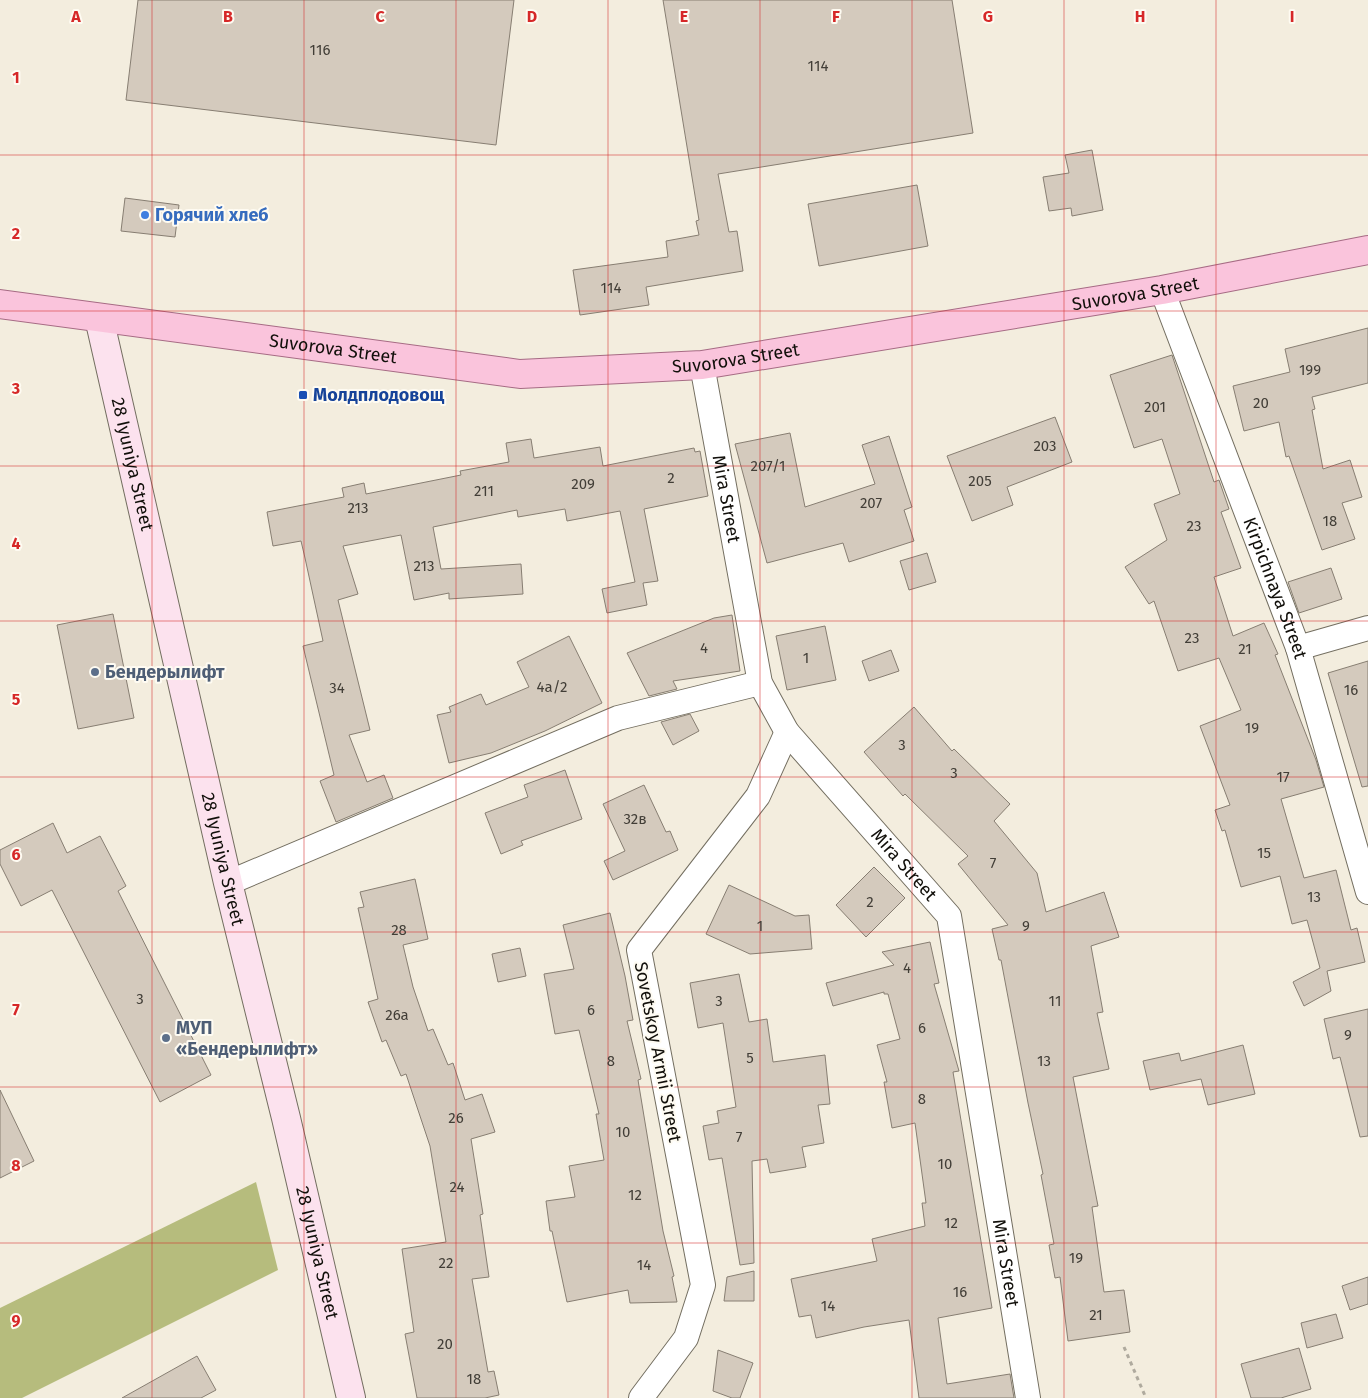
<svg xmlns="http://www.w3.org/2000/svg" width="1368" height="1398" viewBox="0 0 1368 1398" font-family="'Fira Sans',sans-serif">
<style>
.forest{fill:#b6bc7d}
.building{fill:#d4cabd;stroke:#877e72}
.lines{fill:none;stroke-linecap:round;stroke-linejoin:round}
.minor-casing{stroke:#736e60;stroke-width:26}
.secondary-casing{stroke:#736e60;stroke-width:30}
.primary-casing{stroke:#a66b84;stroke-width:30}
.path{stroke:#afaa9e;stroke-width:3;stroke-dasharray:4 4;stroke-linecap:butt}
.minor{stroke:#fff;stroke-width:24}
.secondary{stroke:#fce2ee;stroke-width:28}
.primary{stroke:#fac4dc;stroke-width:28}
.grid{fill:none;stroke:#d62828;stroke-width:1;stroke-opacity:0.55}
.shop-dot{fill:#3f7fe0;stroke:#fefbf2;stroke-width:2}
.transit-dot{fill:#1a4fb4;stroke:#fefbf2;stroke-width:2}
.service-dot{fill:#5c6f8a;stroke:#fefbf2;stroke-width:2}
.labels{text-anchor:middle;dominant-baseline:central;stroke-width:4;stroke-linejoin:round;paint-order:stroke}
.number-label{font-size:15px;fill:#423e37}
.shop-label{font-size:18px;font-weight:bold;fill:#366cbe;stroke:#fefbf2;text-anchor:start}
.street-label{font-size:18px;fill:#110f0a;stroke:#fefbf2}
.transit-label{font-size:18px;font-weight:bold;fill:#164399;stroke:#fefbf2;text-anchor:start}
.service-label{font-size:18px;font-weight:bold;fill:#4e5e75;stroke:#fefbf2;text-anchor:start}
.grid-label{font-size:16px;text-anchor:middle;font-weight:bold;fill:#d62828;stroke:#fefbf2;stroke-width:4;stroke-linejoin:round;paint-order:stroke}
</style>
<rect width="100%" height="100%" fill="#f3edde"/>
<path class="forest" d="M256,1182L278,1270L22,1398H0V1308Z"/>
<path class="building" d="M138,0H514L496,145L126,100Z
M663,0H952L973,133L718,174L729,232L737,231L743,271L646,287L649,305L580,315L573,270L668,257L666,241L699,235L696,221L699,220Z
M1092,150L1103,210L1072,216L1071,208L1049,211L1043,177L1069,173L1065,155Z
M917,185L928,246L819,266L808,204Z
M125,198L179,205L175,237L121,231Z
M1368,328V383L1312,397L1315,409L1312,410L1323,469L1350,460L1362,497L1342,503L1355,539L1322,550L1289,456L1286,457L1279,422L1244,431L1233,386L1290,372L1285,349Z
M1172,355L1214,482L1219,480L1229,509L1221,512L1241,568L1214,577L1233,636L1264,623L1278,654L1275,655L1316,760L1324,787L1281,799L1304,878L1336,870L1351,930L1357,928L1365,962L1327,971L1331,991L1304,1006L1293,982L1320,968L1307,920L1292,924L1280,876L1241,887L1225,830L1222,831L1215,810L1230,805L1200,726L1241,710L1219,658L1178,671L1154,601L1149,604L1125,567L1167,540L1154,504L1180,494L1162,439L1134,448L1110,375Z
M1055,417L1072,462L1007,487L1013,505L972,521L947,456Z
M790,433L805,507L875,484L862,445L889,436L912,507L904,510L914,541L849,562L843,543L767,563L735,444Z
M531,439L534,458L600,447L603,466L694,448L695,452L700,451L708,496L644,509L658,581L643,583L647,605L607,613L602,589L635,582L620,511L567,521L565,509L518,517L517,510L433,527L441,569L521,564L523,594L449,599V593L414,600L401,535L343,546L358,594L338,600L370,730L349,735L367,782L384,775L393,798L336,822L320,781L334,775L303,646L323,641L305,558L301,541L273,546L267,512L344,497L342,488L364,483L366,494L461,475L460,471L509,462L506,443Z
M927,553L936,582L909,590L900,561Z
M1331,568L1342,599L1299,613L1288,582Z
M113,614L134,718L78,729L57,625Z
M732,615L740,671L673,681L677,689L649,696L627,653L714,618Z
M825,626L836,680L787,690L776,636Z
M569,636L602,703L545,731L491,753L449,763L437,715L451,712L449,707L481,694L486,705L529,687L517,662Z
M891,650L899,671L869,681L862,661Z
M1368,661V786L1362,787L1328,673Z
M914,707L952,751L954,749L1010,804L994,821L1037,873L1046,912L1104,892L1119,937L1091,946L1103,1012L1097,1013L1109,1069L1073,1077L1098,1206L1092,1207L1104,1292L1124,1290L1130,1332L1068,1341L1060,1277L1055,1278L1049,1245L1054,1244L1041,1175L1043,1174L1028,1103L1001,960H999L992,929L1008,925L958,864L968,856L905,794L903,796L864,752Z
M690,714L699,731L673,745L661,722Z
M565,770L582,819L521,841L523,845L501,854L485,813L528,797L524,785Z
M644,785L666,832L670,831L678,850L613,880L604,861L625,851L603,804Z
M53,823L67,853L100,836L126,886L118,891L211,1075L160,1102L52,890L21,906L0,864V850Z
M874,867L905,898L866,937L836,905Z
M415,879L428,939L403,945L413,987L428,1031L433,1029L448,1065L453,1063L465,1100L482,1094L495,1132L471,1139L483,1214L480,1215L489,1277L472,1279L488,1372L494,1371L499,1395L485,1398H417L405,1334L414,1332L402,1249L446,1242L430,1146L406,1074L401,1076L386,1040L382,1042L368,1002L378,999L358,908L364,907L360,892Z
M729,885L795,916L809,915L812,949L750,954L706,934Z
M610,913L625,976L633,1020L627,1021L641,1079L638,1080L663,1231L674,1276L672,1277L677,1302L630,1303L628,1290L567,1302L552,1231H550L546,1201L575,1197L569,1166L604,1160L596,1114H599L579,1030L555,1034L544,974L574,969L563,925Z
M930,942L939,983L934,984L959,1071L953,1072L992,1308L938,1318L947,1384L1010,1374L1014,1398H919L909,1320L864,1327L816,1338L811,1315L799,1317L791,1279L877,1261L872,1239L925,1226L922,1203H926L915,1123L892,1128L884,1082H887L877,1045L900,1039L888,994H884V992L833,1006L826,983L894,965L882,952Z
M520,948L526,976L498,982L492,954Z
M739,974L749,1022L767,1019L773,1062L825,1055L830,1104L818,1105L824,1143L802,1147L806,1167L770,1173L767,1159L752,1161L754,1263L740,1265L722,1158L709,1160L703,1126L719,1123L717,1111L736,1107L723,1023L698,1028L690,983Z
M1368,1009V1136L1360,1137L1340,1057L1333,1059L1324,1019Z
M1243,1045L1255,1094L1208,1105L1201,1079L1150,1090L1143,1061L1179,1053L1181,1061Z
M0,1090L34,1161L0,1178Z
M754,1271V1301H724L727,1277Z
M1368,1277V1304L1350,1310L1342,1286Z
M1336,1314L1343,1338L1307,1348L1301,1323Z
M1299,1348L1311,1389L1281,1398H1251L1241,1364Z
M718,1350L753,1363L740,1398H732L713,1391Z
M197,1356L216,1390L201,1398H122Z"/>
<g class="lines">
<defs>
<g id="minor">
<path id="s1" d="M1162,290L1298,648L1368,892"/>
<path id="s2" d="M702,365L760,683L787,732L949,916L1028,1398"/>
<path d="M1298,648L1368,628"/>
<path d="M228,883L618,718L760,683"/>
<path d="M641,1398L686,1338L703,1285L639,950L758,796L787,732"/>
</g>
<g id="secondary">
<path id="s3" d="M99,318L228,883L286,1118L351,1398"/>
</g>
<g id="primary">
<path id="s4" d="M0,304L520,374L702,365L1162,290L1368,250"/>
</g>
</defs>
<use href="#minor" class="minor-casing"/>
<use href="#secondary" class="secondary-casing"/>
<use href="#primary" class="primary-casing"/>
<path class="path" d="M1124,1347L1146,1398"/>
<use href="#minor" class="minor"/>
<use href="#secondary" class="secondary"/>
<use href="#primary" class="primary"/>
</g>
<path class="grid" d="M152,0V1398M304,0V1398M456,0V1398M608,0V1398M760,0V1398M912,0V1398M1064,0V1398M1216,0V1398M0,155H1368M0,311H1368M0,466H1368M0,621H1368M0,777H1368M0,932H1368M0,1087H1368M0,1243H1368"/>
<circle class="shop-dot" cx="145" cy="215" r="5"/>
<rect class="transit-dot" x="298" y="390" width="10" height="10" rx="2.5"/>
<g class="service-dot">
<circle cx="95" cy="672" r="5"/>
<circle cx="166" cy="1038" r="5"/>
</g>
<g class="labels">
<g class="number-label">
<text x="320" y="50">116</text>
<text x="818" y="66">114</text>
<text x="611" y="288">114</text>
<text x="1310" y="370">199</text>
<text x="1261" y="403">20</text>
<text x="1155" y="407">201</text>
<text x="1045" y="446">203</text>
<text x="768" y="466">207/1</text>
<text x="671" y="478">2</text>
<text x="980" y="481">205</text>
<text x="583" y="484">209</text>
<text x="484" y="491">211</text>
<text x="871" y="503">207</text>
<text x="358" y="508">213</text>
<text x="1330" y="521">18</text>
<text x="1194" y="526">23</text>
<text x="424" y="566">213</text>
<text x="1192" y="638">23</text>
<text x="704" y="648">4</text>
<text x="1245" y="649">21</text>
<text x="806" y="658">1</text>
<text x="552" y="687">4а/2</text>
<text x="337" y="688">34</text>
<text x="1351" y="690">16</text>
<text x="1252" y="728">19</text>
<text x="902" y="745">3</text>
<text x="954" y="773">3</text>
<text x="1283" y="777">17</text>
<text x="635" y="819">32в</text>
<text x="1264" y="853">15</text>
<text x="993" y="863">7</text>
<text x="1314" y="897">13</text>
<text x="870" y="902">2</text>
<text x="760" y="926">1</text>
<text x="1026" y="926">9</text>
<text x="399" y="930">28</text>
<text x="907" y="968">4</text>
<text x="140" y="999">3</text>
<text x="719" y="1001">3</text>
<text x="1055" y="1001">11</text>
<text x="591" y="1010">6</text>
<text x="397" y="1015">26а</text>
<text x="922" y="1028">6</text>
<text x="1348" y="1035">9</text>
<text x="750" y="1058">5</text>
<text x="611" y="1061">8</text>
<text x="1044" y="1061">13</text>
<text x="922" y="1099">8</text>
<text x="456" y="1118">26</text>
<text x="623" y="1132">10</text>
<text x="739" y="1137">7</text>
<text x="945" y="1164">10</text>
<text x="457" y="1187">24</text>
<text x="635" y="1195">12</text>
<text x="951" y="1223">12</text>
<text x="1076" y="1258">19</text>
<text x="446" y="1263">22</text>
<text x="644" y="1265">14</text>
<text x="960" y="1292">16</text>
<text x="828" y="1306">14</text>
<text x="1096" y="1315">21</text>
<text x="445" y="1344">20</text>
<text x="474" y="1379">18</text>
</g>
<g class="shop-label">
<text x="155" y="215">Горячий хлеб</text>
</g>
<g class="street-label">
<text stroke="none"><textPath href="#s4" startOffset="1146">Suvorova Street</textPath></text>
<text stroke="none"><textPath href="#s4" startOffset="336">Suvorova Street</textPath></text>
<text stroke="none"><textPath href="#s4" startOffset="741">Suvorova Street</textPath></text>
<text stroke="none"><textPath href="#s3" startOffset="150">28 Iyuniya Street</textPath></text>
<text stroke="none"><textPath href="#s2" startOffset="136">Mira Street</textPath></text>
<text stroke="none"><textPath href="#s1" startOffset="319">Kirpichnaya Street</textPath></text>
<text stroke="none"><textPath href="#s3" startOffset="555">28 Iyuniya Street</textPath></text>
<text stroke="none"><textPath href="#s2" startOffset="556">Mira Street</textPath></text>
<text transform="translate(658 1052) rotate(79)">Sovetskoy Armii Street</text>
<text stroke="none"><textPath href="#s3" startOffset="960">28 Iyuniya Street</textPath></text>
<text stroke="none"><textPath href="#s2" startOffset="976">Mira Street</textPath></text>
</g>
<g class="transit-label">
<text x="313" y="395">Молдплодовощ</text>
</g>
<g class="service-label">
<text x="105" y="672">Бендерылифт</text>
<text x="176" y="1028">МУП<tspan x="176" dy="21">«Бендерылифт»</tspan></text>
</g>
</g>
<g class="grid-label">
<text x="76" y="22">A</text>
<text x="228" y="22">B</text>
<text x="380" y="22">C</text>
<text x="532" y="22">D</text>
<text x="684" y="22">E</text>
<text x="836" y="22">F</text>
<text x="988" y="22">G</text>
<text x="1140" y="22">H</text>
<text x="1292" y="22">I</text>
<text x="16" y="83">1</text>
<text x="16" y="239">2</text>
<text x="16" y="394">3</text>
<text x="16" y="549">4</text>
<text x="16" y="705">5</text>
<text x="16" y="860">6</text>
<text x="16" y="1015">7</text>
<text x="16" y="1171">8</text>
<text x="16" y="1326">9</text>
</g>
</svg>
